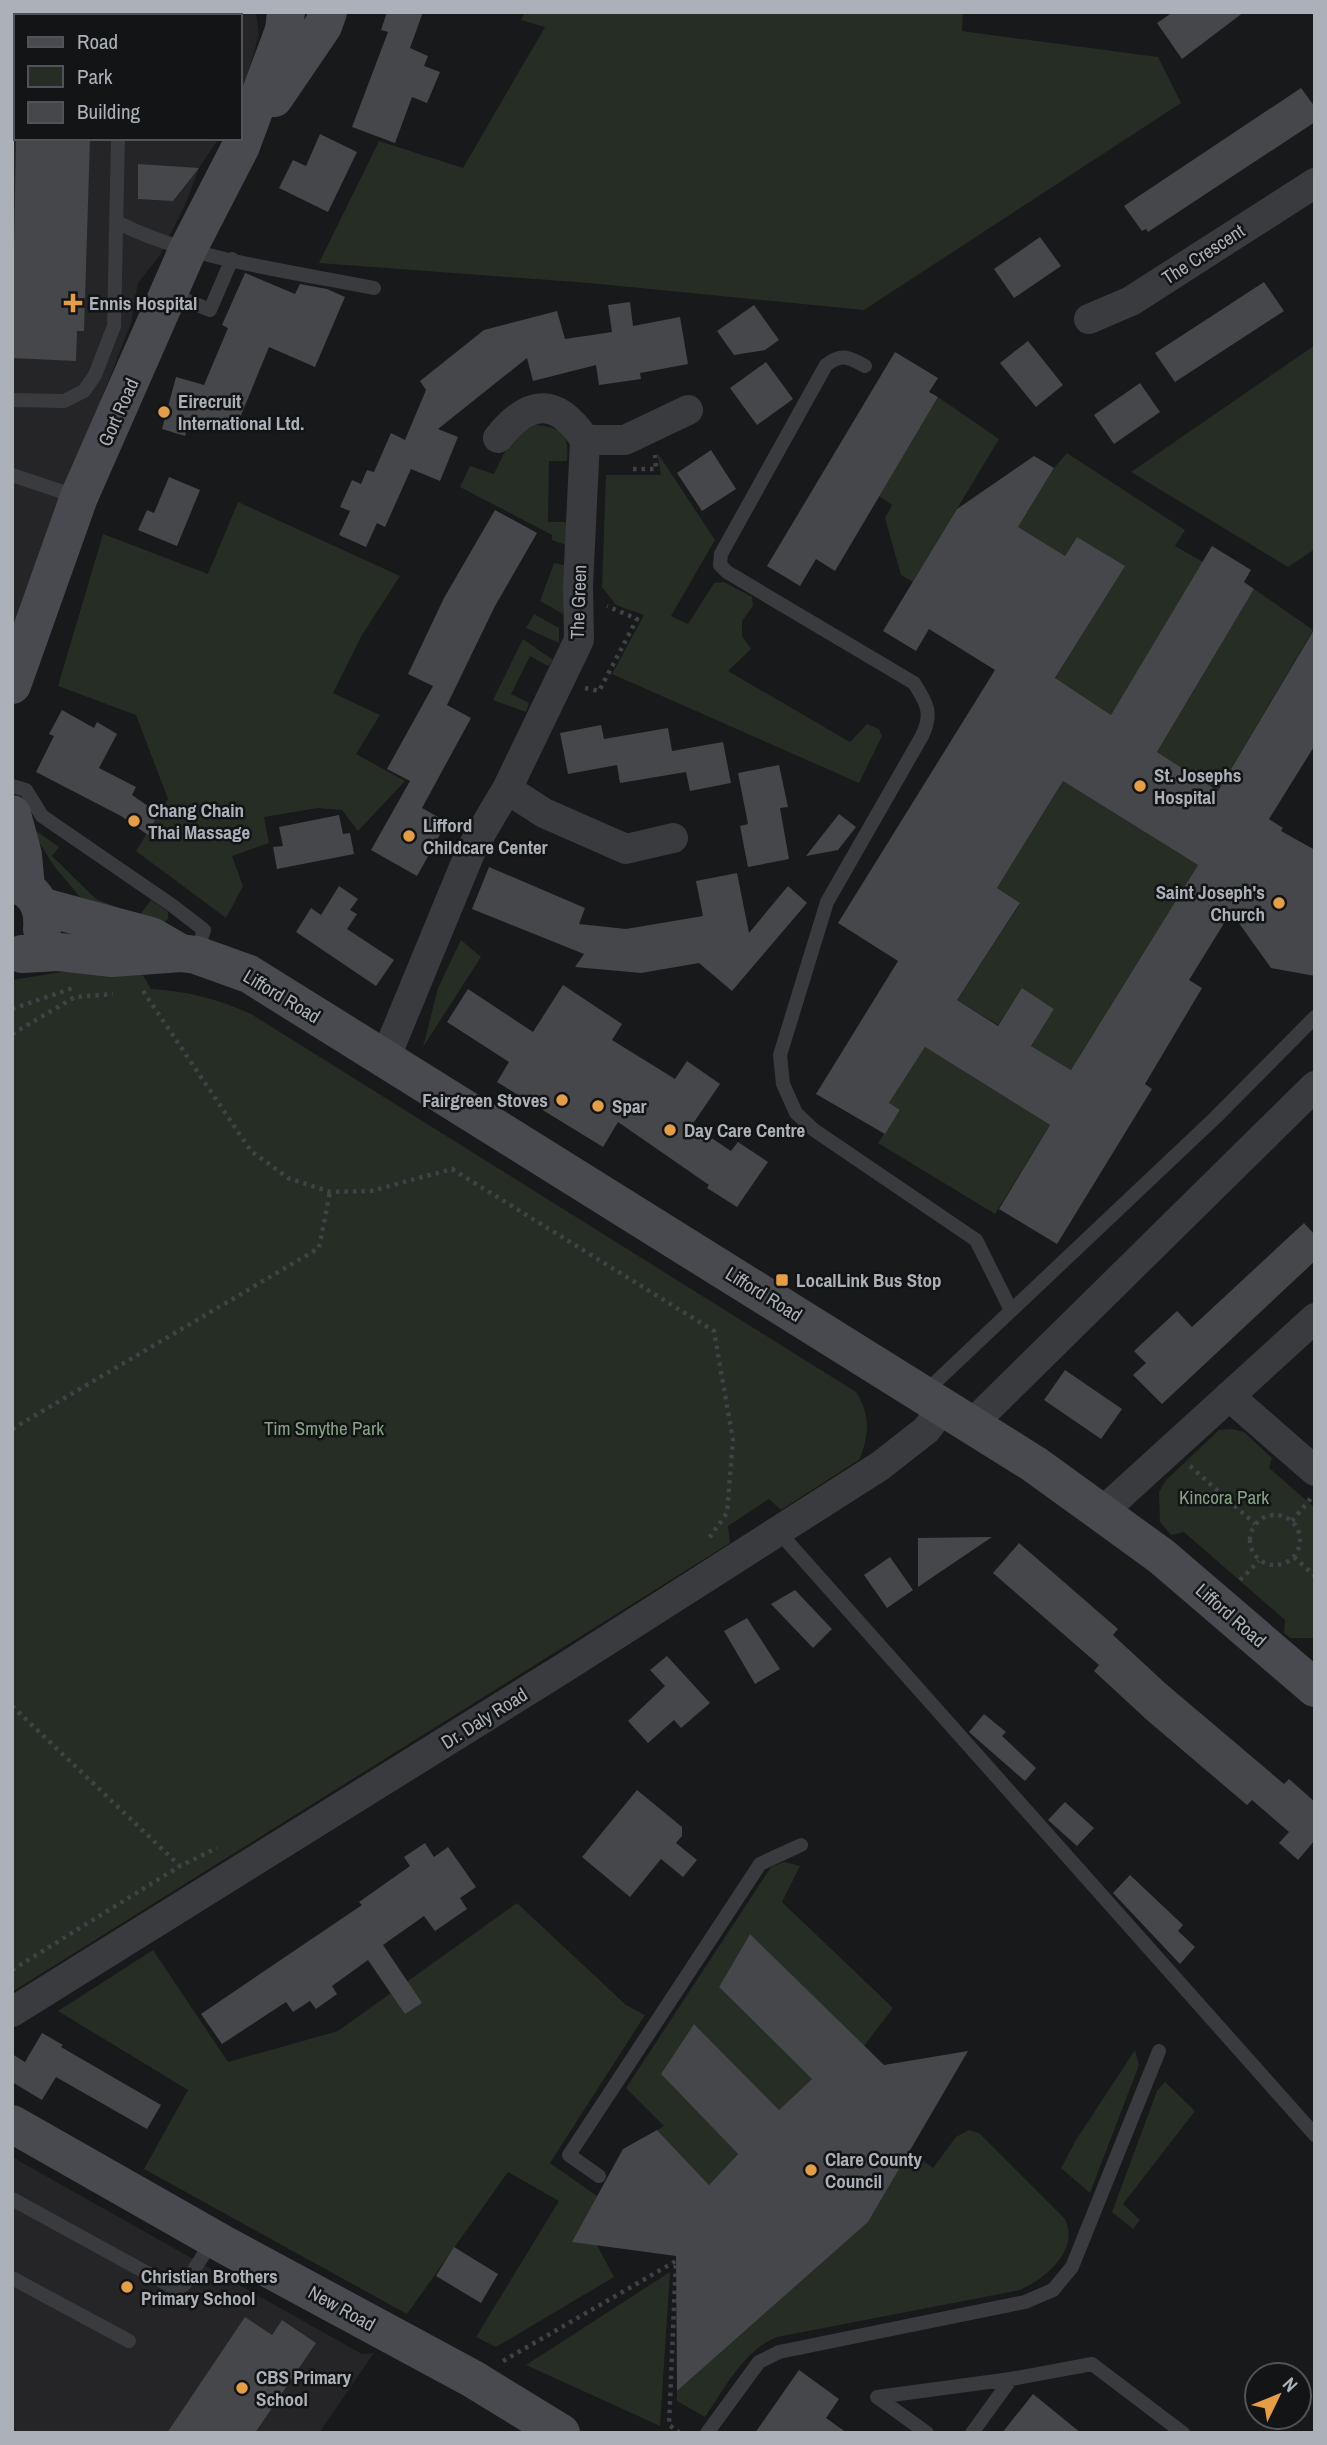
<svg xmlns="http://www.w3.org/2000/svg" width="1327" height="2445" viewBox="0 0 1327 2445" font-family="'Archivo Narrow',sans-serif">
<style>
.built{fill:#252527}
.green{fill:#252d25}
.building{fill:#46474a;fill-rule:evenodd}
.lines{fill:none;stroke-linecap:round;stroke-linejoin:round}
.path{stroke:#404246;stroke-width:4.5;stroke-dasharray:3.5 5;stroke-linecap:butt}
.lane{stroke:#3a3b3f;stroke-width:14}
.street{stroke:#3a3b3f;stroke-width:30}
.secondary{stroke:#484a4f;stroke-width:38}
.poi-dot{fill:#e59e46;stroke:#131415;stroke-width:2.5}
.labels{text-anchor:middle;dominant-baseline:central;stroke-width:5;stroke-linejoin:round;paint-order:stroke}
.street-label{font-size:19px;fill:#acb1b9;stroke:#131415}
.poi-label{font-size:19px;font-weight:bold;fill:#acb1b9;stroke:#131415;text-anchor:start}
.park-label{font-size:19px;fill:#86a384;stroke:#131415}
</style>
<rect width="100%" height="100%" fill="#18191a"/>
<path class="built" d="M12,12H256L259,35L240,101V16H16V138H219L199,168L186,203L160,255L138,283L131,323L12,629Z
M12,2157L362,2354L374,2353L319,2433H12Z"/>
<path class="green" d="M525,12H963L962,31L1158,57L1181,103L864,310L589,283L319,263L379,141L463,168L545,27L521,20Z
M1315,345V549L1288,567L1131,472Z
M938,397L999,439L913,582L901,575L885,518L892,505L879,496Z
M535,425C561,427 570,434 567,461H549L548,522H566V545L552,540V535L460,487L470,466L494,474L511,439Z
M657,452L715,540L671,616L688,624L714,583L724,582L752,597L753,606L742,621V636L751,649L728,671L850,742L867,724L879,729L882,736L859,783L612,674L644,615L616,605L602,587L606,475H661Z
M1067,453L1185,530L1175,546L1203,562L1111,715L1076,692L1050,687L1124,566L1077,537L1065,556L1045,544L992,569L1054,468Z
M238,502L400,576L362,635L333,693L380,715L356,754L405,781L358,831L342,810L318,808L264,817L269,843L232,856L243,886L226,918L136,851L168,799L136,715L58,686L103,534L208,574Z
M554,563L568,566L563,614L540,601Z
M1254,589L1313,630L1218,791L1157,752Z
M534,614L559,628V643L526,628Z
M523,639L553,660L548,666L530,656L511,694L529,703L526,712L493,700Z
M1063,781L1198,865L1071,1070L1031,1046L1054,1009L1022,989L998,1025L957,1000L1020,904L997,888Z
M28,825L59,847L52,856L96,899L139,916L151,900L168,912V919L161,924L80,897L54,866Z
M461,940L481,957L423,1047L438,988Z
M61,972L143,975L151,989C187,991 218,999 251,1014L856,1392C871,1416 869,1433 860,1459L781,1510L769,1499L728,1526L730,1543L12,1992V980Z
M925,1047L1050,1125L995,1214L878,1143L900,1111L889,1103Z
M1232,1429L1244,1432L1272,1458L1269,1468L1315,1508V1638H1290L1284,1633L1285,1620L1184,1532L1171,1535L1160,1522L1159,1492L1166,1480L1219,1430Z
M784,1862L800,1866L782,1902L893,2008L864,2046L750,1934L719,1987L812,2079L779,2110L694,2024L661,2074L738,2154L709,2185L657,2130L664,2126L626,2088L771,1867Z
M517,1903L626,2005L645,2015L550,2163L597,2196V2245L614,2277L496,2347L476,2337L559,2201L508,2172L407,2314L144,2169L188,2090L58,2011L153,1950L228,2062L338,2031Z
M1135,2050L1139,2065L1090,2193L1061,2168L1076,2140Z
M1165,2082L1195,2111L1123,2204L1140,2220L1133,2229L1112,2212L1157,2091Z
M969,2130L979,2133L1065,2219C1080,2250 1046,2278 1020,2290L777,2337C743,2351 726,2387 705,2417L677,2401V2391L868,2222L909,2151L933,2168L956,2137Z
M670,2272L660,2426L526,2365Z"/>
<path class="building" d="M387,12H423L410,48L428,56L424,66L440,72L427,103L412,97L395,143L352,127L388,32L381,30Z
M1173,12H1244L1182,59L1157,23Z
M1301,88L1315,107V122L1148,232L1146,229L1142,231L1124,206Z
M320,134L357,152L328,212L279,188L293,160L306,166Z
M16,138H90L84,331H77L76,361L12,358Z
M138,164L199,168L173,201L138,199Z
M1040,237L1061,266L1014,298L994,269Z
M245,273L295,294L300,284L327,289L345,297L315,367L269,347L235,430L206,418L204,427L189,423L185,436L162,429L176,377L204,385L228,328L222,325Z
M1264,282L1284,311L1175,382L1155,353Z
M630,302L633,326L680,317L688,364L640,373L641,379L599,385L596,365L533,381L527,358L438,429L458,437L440,481L411,469L385,527L377,523L366,547L339,535L350,511L340,507L352,480L361,484L367,470L374,472L391,433L405,440L426,390L420,381L484,330L557,311L565,339L612,332L608,305Z
M754,305L779,340L765,350L734,355L717,331Z
M1028,341L1063,385L1036,407L1000,363Z
M895,352L938,378L929,392L938,397L835,571L816,559L800,586L767,566Z
M766,362L793,399L757,425L730,388Z
M1140,383L1160,412L1114,444L1094,415Z
M711,450L736,489L702,511L677,473Z
M1034,456L1054,468L1018,527L1065,556L1077,537L1125,566L1055,678L1111,715L1212,546L1251,570L1244,582L1254,589L1157,752L1218,791L1315,628V745L1269,819L1283,828L1281,831L1315,850V976L1271,968L1231,912L1189,980L1202,988L1145,1084L1152,1089L1057,1244L999,1209L1050,1125L925,1047L889,1103L900,1110L885,1134L816,1094L898,961L838,923L995,670L929,629L916,651L883,631L957,509ZM1063,781L1198,865L1071,1070L1031,1046L1054,1009L1022,988L998,1026L957,1000L1020,903L997,888Z
M169,477L200,490L177,546L138,530L147,510L154,513Z
M495,510L537,533L495,606L447,705L471,718L422,808L447,822L417,876L371,850L410,781L387,769L433,686L408,674L444,598Z
M62,710L94,728L97,722L117,734L99,768L136,787L132,795L158,813L148,835L121,816L36,772L54,736L49,734Z
M601,725L604,739L668,728L672,751L723,742L731,783L690,791L686,772L620,783L617,765L568,774L560,733Z
M779,765L788,807L780,808L789,859L748,867L740,826L748,824L738,773Z
M839,814L856,827L838,850L806,856Z
M339,815L343,834L350,833L354,854L277,869L273,847L283,846L279,827Z
M489,867L585,908L579,924L626,929L703,916L696,881L737,873L749,933L788,886L807,903L732,991L699,963L641,973L575,967L584,954L472,909Z
M339,886L358,899L350,910L357,914L347,929L394,960L376,986L296,932L311,908L321,915Z
M563,985L622,1024L612,1040L675,1079L687,1061L720,1084L692,1125L731,1151L738,1142L768,1162L737,1207L707,1188L709,1185L618,1122L603,1147L497,1082L509,1062L447,1022L468,989L533,1032Z
M1304,1223L1315,1235V1261L1162,1404L1133,1375L1146,1363L1134,1351L1177,1311L1192,1327Z
M1065,1370L1122,1409L1101,1439L1044,1400Z
M992,1537L918,1587V1538Z
M1019,1543L1118,1629L1113,1635L1166,1684L1284,1784L1289,1779L1315,1802V1840L1298,1860L1279,1843L1289,1832L1252,1800L1247,1805L1147,1720L1094,1671L1099,1665L993,1573Z
M890,1557L913,1590L887,1608L864,1575Z
M795,1590L832,1629L813,1648L771,1604Z
M747,1618L780,1669L755,1684L724,1631Z
M667,1656L710,1703L681,1728L674,1720L648,1743L628,1721L665,1686L650,1670Z
M984,1714L1006,1732L1002,1736L1036,1768L1025,1781L969,1732Z
M637,1790L682,1827V1836L676,1843L697,1860L683,1877L661,1859L630,1897L582,1857Z
M1065,1802L1094,1828L1077,1846L1048,1820Z
M425,1843L434,1857L448,1847L476,1887L460,1898L467,1909L435,1931L424,1916L383,1945L422,2003L405,2014L368,1960L332,1986L337,1994L316,2009L310,2001L293,2012L286,2002L222,2044L201,2014L362,1905L359,1902L410,1866L404,1857Z
M1130,1875L1183,1925L1178,1931L1195,1947L1180,1964L1113,1893Z
M750,1934L884,2065L968,2051L868,2222L677,2391L676,2256L572,2242L623,2149L657,2130L709,2185L738,2154L661,2074L694,2024L779,2110L812,2079L719,1987Z
M42,2033L63,2045L61,2047L161,2105L147,2129L56,2077L42,2100L12,2082V2054L25,2062Z
M454,2247L498,2274L481,2303L436,2276Z
M245,2317L272,2335L282,2320L316,2343L255,2433H167Z
M799,2370L839,2399L826,2418L847,2433H755Z
M1033,2394L1081,2433H1002Z"/>
<g class="lines">
<path class="path" d="M633,469H656L655,455
M585,688L599,691L637,619L607,606
M143,991L251,1151L288,1178L330,1192L371,1191L452,1169L714,1331L733,1440L727,1513L707,1541
M12,1009L73,988
M12,1034L75,997L113,994
M12,1429L319,1248L330,1192
M1190,1466L1255,1524
M1250 1540a25 25 0 1 1 50 0a25 25 0 1 1-50 0Z
M1292,1521L1312,1497
M1294,1557L1315,1576
M1240,1580L1259,1561
M12,1706L180,1866
M12,1970L180,1866L217,1848
M503,2361L676,2261L669,2425L680,2433"/>
<path class="lane" d="M12,31H16
M117,222C187,259 295,272 374,288
M171,294L210,310L232,259
M865,366C848,357 842,353 826,365L721,554L720,565L727,572L914,683C927,703 933,714 922,736L827,902L780,1055L783,1084L796,1113L814,1130L976,1240L1011,1310
M12,400L64,401L84,391L95,375L114,326L118,138
M12,475L78,497
M12,786L26,790L42,816L173,906L204,930L196,954
M923,1394L1216,1117L1315,1017
M778,1531L1315,2135
M599,2176L569,2155L760,1864L801,1845
M12,2199L176,2289L184,2285L213,2240
M12,2278L129,2341
M707,2433L759,2362L779,2352L1025,2302L1053,2290L1072,2267L1159,2051
M927,2433L877,2397L1011,2379
M972,2433L1011,2379L1092,2364L1183,2433"/>
<path class="street" d="M1089,319L1131,301L1315,183
M585,440H625L688,410
M507,789L544,813L626,849L673,838
M384,1061L472,848L507,789L579,640L578,586L585,440C557,397 529,399 498,438
M1229,1396L1315,1471
M971,1425L1315,1086
M1102,1512L1315,1318
M12,2012L567,1666L880,1466L926,1430L943,1408"/>
<path class="secondary" d="M274,98L323,26L328,12
M12,685L79,497L188,249L241,146L284,30L286,12
M12,814L23,855L26,888
M12,883C35,889 44,906 42,929
M40,906L151,936L177,951
M22,954L59,952L112,958L181,953L196,955L249,974L1034,1464L1161,1556L1315,1688
M12,2124L223,2244L473,2379L561,2433"/>
</g>
<g class="poi-dot">
<path d="M69.5 292.5h7v7h7v7h-7v7h-7v-7h-7v-7h7z"/>
<circle cx="164" cy="412" r="7"/>
<circle cx="1140" cy="786" r="7"/>
<circle cx="134" cy="821" r="7"/>
<circle cx="409" cy="836" r="7"/>
<circle cx="1279" cy="903" r="7"/>
<circle cx="562" cy="1100" r="7"/>
<circle cx="598" cy="1106" r="7"/>
<circle cx="670" cy="1130" r="7"/>
<rect x="775" y="1273" width="14" height="14" rx="3.5"/>
<circle cx="811" cy="2170" r="7"/>
<circle cx="127" cy="2287" r="7"/>
<circle cx="242" cy="2388" r="7"/>
</g>
<g class="labels">
<g class="street-label">
<text transform="translate(1203 254) rotate(-33)">The Crescent</text>
<text transform="translate(118 412) rotate(-66)">Gort Road</text>
<text transform="translate(578 602) rotate(-88)">The Green</text>
<text transform="translate(282 996) rotate(31)">Lifford Road</text>
<text transform="translate(764 1294) rotate(32)">Lifford Road</text>
<text transform="translate(1231 1615) rotate(41)">Lifford Road</text>
<text transform="translate(484 1718) rotate(-32)">Dr. Daly Road</text>
<text transform="translate(342 2308) rotate(29)">New Road</text>
</g>
<g class="poi-label">
<text x="89" y="303">Ennis Hospital</text>
<text x="178" y="401">Eirecruit<tspan x="178" dy="22">International Ltd.</tspan></text>
<text x="1154" y="775">St. Josephs<tspan x="1154" dy="22">Hospital</tspan></text>
<text x="148" y="810">Chang Chain<tspan x="148" dy="22">Thai Massage</tspan></text>
<text x="423" y="825">Lifford<tspan x="423" dy="22">Childcare Center</tspan></text>
<text x="1265" y="892" text-anchor="end">Saint Joseph's<tspan x="1265" dy="22">Church</tspan></text>
<text x="548" y="1100" text-anchor="end">Fairgreen Stoves</text>
<text x="612" y="1106">Spar</text>
<text x="684" y="1130">Day Care Centre</text>
<text x="796" y="1280">LocalLink Bus Stop</text>
<text x="825" y="2159">Clare County<tspan x="825" dy="22">Council</tspan></text>
<text x="141" y="2276">Christian Brothers<tspan x="141" dy="22">Primary School</tspan></text>
<text x="256" y="2377">CBS Primary<tspan x="256" dy="22">School</tspan></text>
</g>
<g class="park-label">
<text x="324" y="1428">Tim Smythe Park</text>
<text x="1224" y="1497">Kincora Park</text>
</g>
</g>
<rect width="1327" height="2445" fill="none" stroke="#acb1b9" stroke-width="28"/>
<rect x="14" y="14" width="228" height="126" fill="#131415" stroke="#505357" stroke-width="2"/>
<rect x="28" y="37" width="35" height="10" fill="#484a4f" stroke="#505357" stroke-width="2"/>
<text x="77" y="49" font-size="21" fill="#acb1b9">Road</text>
<rect x="28" y="66" width="35" height="21" fill="#252d25" stroke="#505357" stroke-width="2"/>
<text x="77" y="84" font-size="21" fill="#acb1b9">Park</text>
<rect x="28" y="102" width="35" height="21" fill="#46474a" stroke="#505357" stroke-width="2"/>
<text x="77" y="119" font-size="21" fill="#acb1b9">Building</text>
<g transform="translate(1278 2396) rotate(47)"><circle r="33" fill="#131415" stroke="#505357" stroke-width="2"/>
<path d="M0-5L12 26L0 18L-12 26Z" fill="#e59e46"/>
<text y="-10" font-size="19" font-weight="bold" text-anchor="middle" fill="#acb1b9">N</text>
</g>
</svg>
